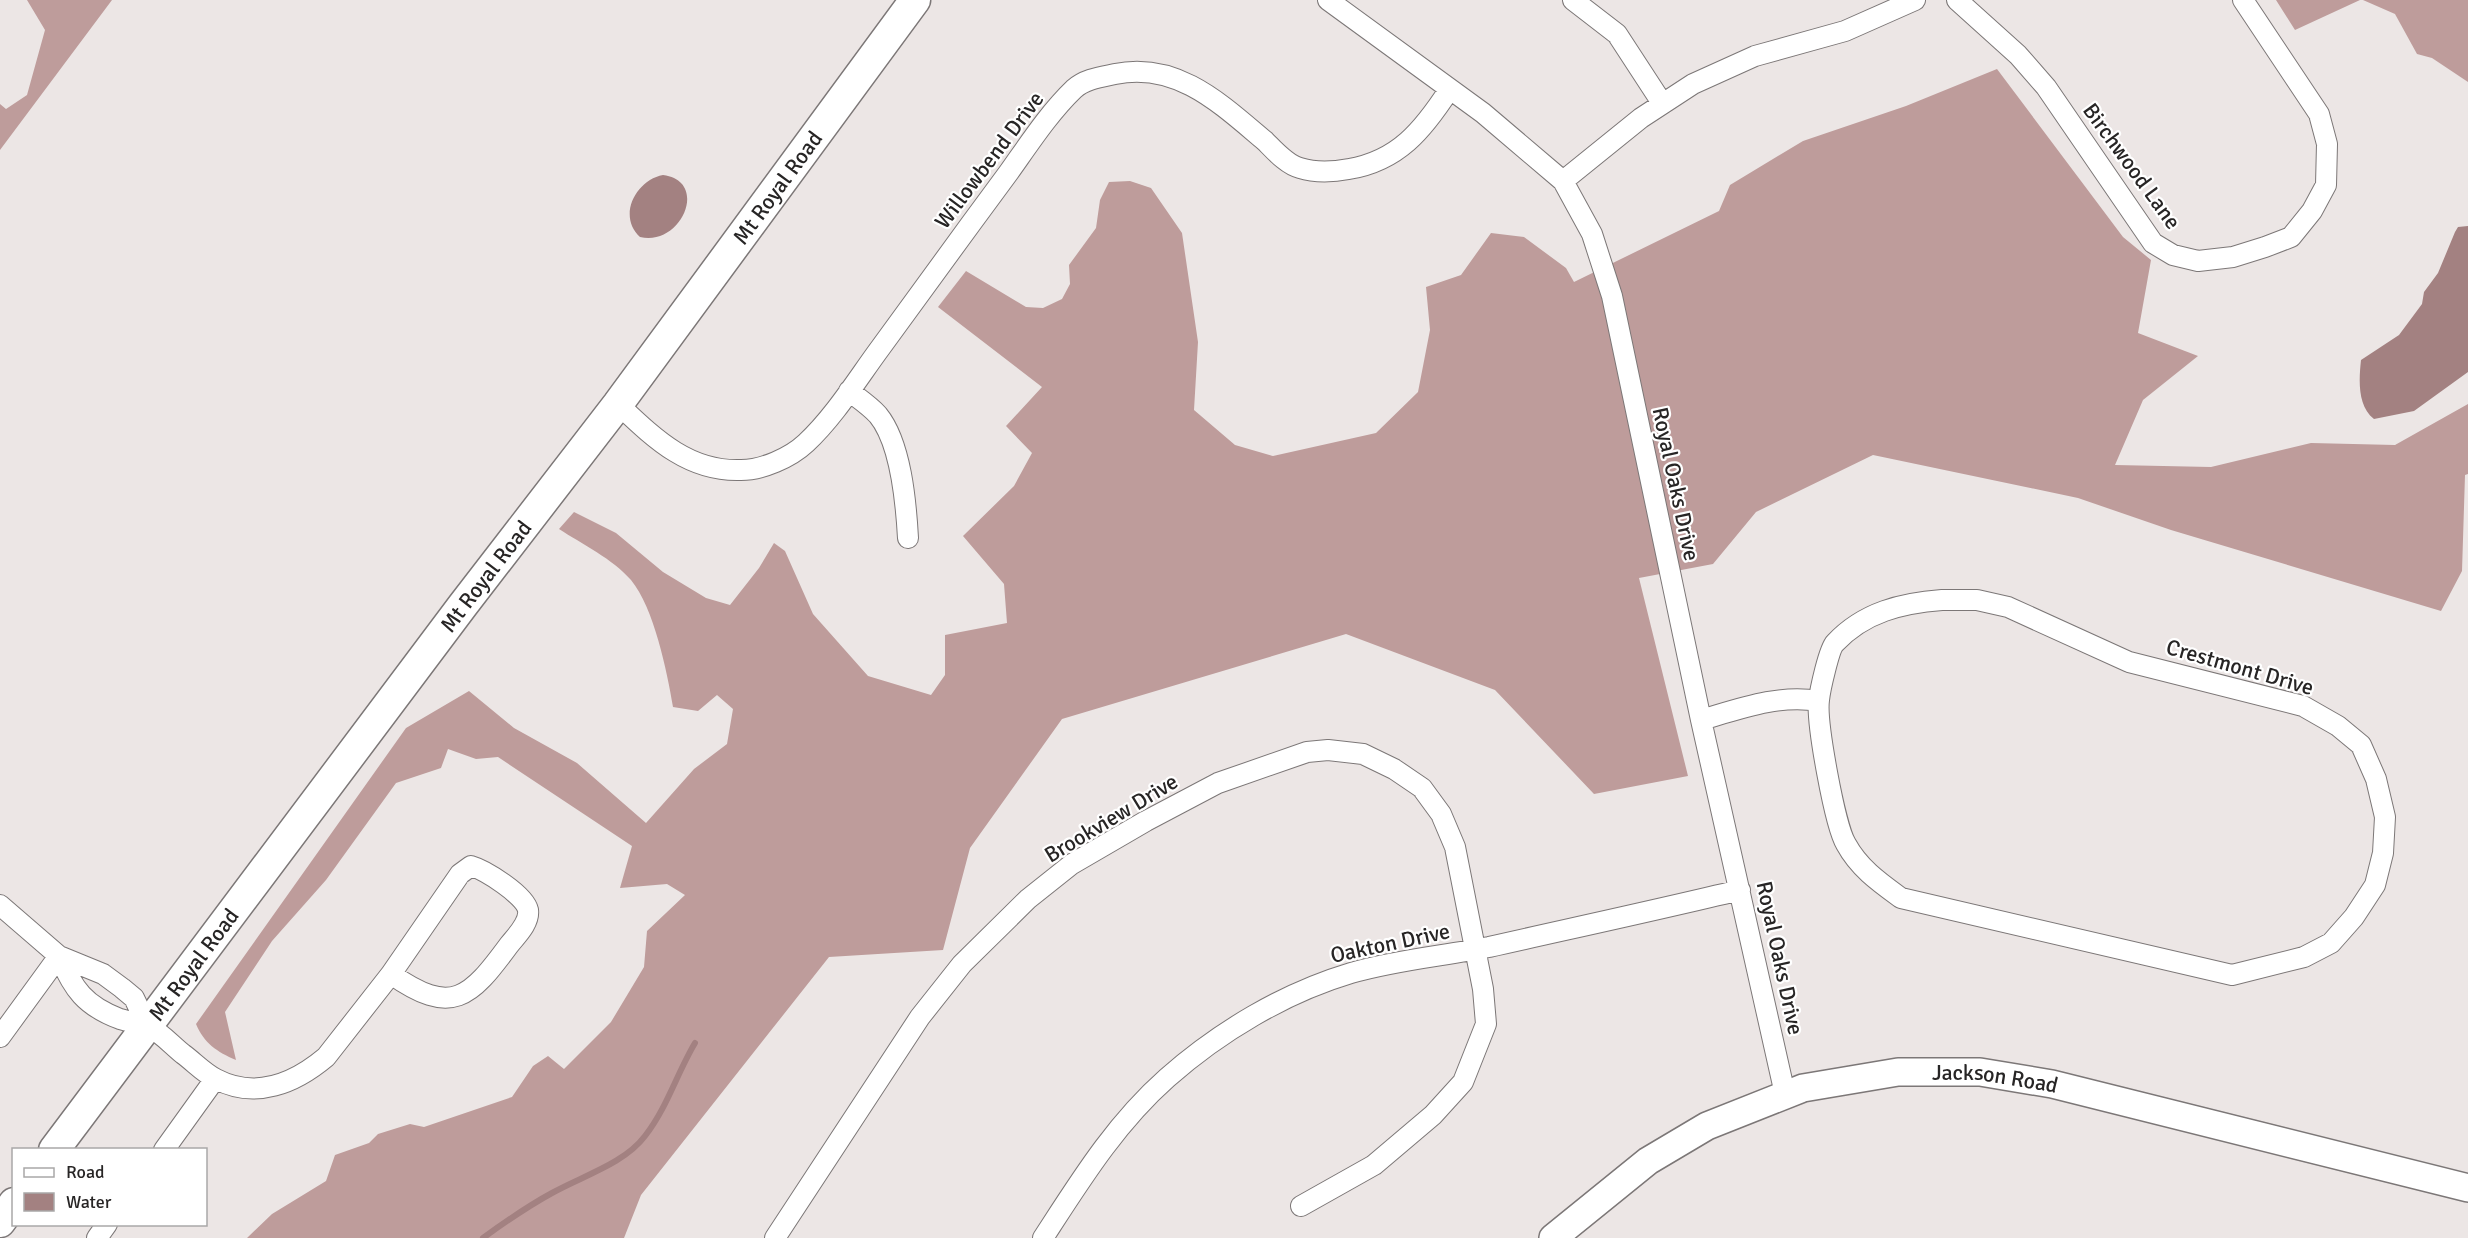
<svg xmlns="http://www.w3.org/2000/svg" width="2468" height="1238" viewBox="0 0 2468 1238" font-family="Signika,sans-serif">
<style>
.forest{fill:#be9c9b}
.water{fill:#a38181}
.lines{fill:none;stroke-linecap:round;stroke-linejoin:round}
.stream{stroke:#a38181;stroke-width:6}
.street-casing{stroke:#7c7777;stroke-width:22}
.secondary-casing{stroke:#7c7777;stroke-width:30}
.primary-casing{stroke:#7c7777;stroke-width:33}
.street{stroke:#fff;stroke-width:20}
.secondary{stroke:#fff;stroke-width:27}
.primary{stroke:#fff;stroke-width:30}
.labels{text-anchor:middle;dominant-baseline:central;stroke-width:4.5;stroke-linejoin:round;paint-order:stroke}
.street-label{font-size:22px;fill:#272525;stroke:#fff}
</style>
<rect width="100%" height="100%" fill="#ece6e5"/>
<path class="forest" d="M27,0H112L0,150V104L6,109L27,95L45,30Z
M2276,0H2360L2295,30Z
M2363,0H2468V82L2432,58L2417,54L2395,14Z
M1997,69L2123,237L2151,260L2138,333L2198,356L2143,400L2115,465L2211,467L2311,443L2395,445L2468,404V474L2465,475L2462,571L2441,611L2171,530L2078,498L1873,455L1756,512L1713,564L1639,578L1688,776L1594,794L1495,690L1346,634L1062,719L970,848L943,950L829,957L641,1195L624,1238H247L272,1214L326,1181L335,1155L369,1143L378,1134L410,1124L424,1127L512,1097L533,1066L548,1056L564,1069L611,1022L644,967L647,931L685,895L667,884L620,888L632,846L498,757L476,759L448,749L441,768L396,783L326,880L272,941L225,1012L236,1060C217,1052 204,1043 196,1024L406,728L469,691L514,728L577,763L646,823L694,769L727,744L733,709L717,695L698,711L673,707C667,671 654,608 631,580C613,559 582,544 559,529L574,512L616,533L663,572L706,598L730,605L759,568L774,543L785,551L813,614L868,676L931,695L945,675V635L1007,623L1004,584L963,536L1014,486L1032,453L1006,426L1042,387L938,307L966,271L1026,307L1043,308L1062,299L1070,284L1069,265L1096,228L1100,200L1109,182L1130,181L1151,188L1182,233L1198,342L1194,410L1235,445L1273,456L1376,433L1418,392L1430,330L1426,287L1461,275L1491,233L1524,237L1566,268L1574,282L1719,211L1730,185L1803,141L1906,106Z"/>
<path class="water" d="M663,175C710,181 681,247 640,237C617,216 636,180 663,175Z
M2468,226V372L2414,411L2374,419C2357,406 2359,379 2361,360L2399,335L2422,304L2424,292L2438,273L2455,232L2458,227Z"/>
<g class="lines">
<path class="stream" d="M483,1238C505,1222 528,1206 552,1193C582,1176 624,1164 645,1136C667,1108 677,1073 695,1043"/>
<defs>
<path id="street" d="M1328,0L1483,113L1563,181L1592,234L1612,296L1701,720L1785,1094
M1573,0L1617,34L1662,103
M1957,0L2018,55L2046,87L2153,243L2173,255L2198,261L2233,257L2265,247L2291,237L2312,211L2326,185L2327,144L2319,114L2243,0
M1563,181L1641,118L1693,84L1755,56L1845,31L1915,0
M849,391C858,398 870,406 878,415C901,443 906,502 908,538
M618,404C654,438 688,472 741,470C762,470 790,458 806,443C835,416 858,378 881,347C924,288 966,230 1009,172C1029,144 1049,113 1074,89C1085,79 1101,77 1115,74C1177,61 1221,104 1265,141C1274,150 1287,165 1300,168C1316,173 1333,172 1349,169C1398,161 1423,130 1449,90
M1942,600H1977L2008,607L2129,662L2303,706L2338,726L2361,745L2376,779L2385,817L2383,853L2375,885L2354,917L2331,943L2304,957L2232,975L1901,898C1879,882 1859,868 1846,844C1835,826 1816,722 1819,700C1820,690 1829,649 1835,643C1864,612 1902,603 1942,600Z
M1701,720C1739,709 1779,694 1818,701
M471,866C485,870 525,895 528,910C530,923 516,936 509,945C470,998 452,1017 391,974L460,874Z
M0,905L59,956L103,974L122,988L134,998L147,1025
M59,956C73,989 85,1006 120,1019C129,1022 139,1022 147,1025C160,1032 172,1045 183,1054C194,1062 204,1073 216,1079C256,1100 295,1083 326,1057L391,974
M0,1037L59,956
M164,1150L215,1079
M97,1238L107,1224
M775,1238L920,1017L962,964L1028,899L1072,864L1146,821L1218,783L1307,752L1328,750L1363,754L1394,769L1422,788L1441,814L1455,847L1483,989L1486,1024L1463,1082L1433,1115L1374,1165L1301,1206
M1043,1238C1080,1181 1115,1124 1167,1078C1219,1032 1284,993 1351,973C1395,960 1443,956 1489,947C1573,928 1657,910 1740,890"/>
<g id="secondary">
<path id="s1" d="M1553,1238L1648,1161L1707,1126L1803,1088L1898,1072H1980L2052,1084L2468,1188"/>
</g>
<g id="primary">
<path id="s2" d="M54,1150L463,605L618,404L915,0"/>
<path d="M0,1222L14,1203"/>
</g>
</defs>
<use href="#street" class="street-casing"/>
<use href="#secondary" class="secondary-casing"/>
<use href="#primary" class="primary-casing"/>
<use href="#street" class="street"/>
<use href="#secondary" class="secondary"/>
<use href="#primary" class="primary"/>
</g>
<g class="labels">
<g class="street-label">
<text transform="translate(989 160) rotate(-53)">Willowbend Drive</text>
<text transform="translate(2132 166) rotate(54)">Birchwood Lane</text>
<text stroke="none"><textPath href="#s2" startOffset="1204">Mt Royal Road</textPath></text>
<text transform="translate(1676 484) rotate(78)">Royal Oaks Drive</text>
<text stroke="none"><textPath href="#s2" startOffset="718">Mt Royal Road</textPath></text>
<text transform="translate(2240 667) rotate(16)">Crestmont Drive</text>
<text transform="translate(1111 818) rotate(-31)">Brookview Drive</text>
<text transform="translate(1390 943) rotate(-12)">Oakton Drive</text>
<text transform="translate(1780 958) rotate(78)">Royal Oaks Drive</text>
<text stroke="none"><textPath href="#s2" startOffset="232">Mt Royal Road</textPath></text>
<text stroke="none"><textPath href="#s1" startOffset="488">Jackson Road</textPath></text>
</g>
</g>
<rect x="12" y="1148" width="195" height="78" fill="#ffffff" stroke="#a9a8a8" stroke-width="1.5"/>
<rect x="24" y="1168" width="30" height="9" fill="#ffffff" stroke="#a9a8a8" stroke-width="1.5"/>
<text x="66" y="1178" font-size="18" fill="#272525">Road</text>
<rect x="24" y="1193" width="30" height="18" fill="#a38181" stroke="#a9a8a8" stroke-width="1.5"/>
<text x="66" y="1208" font-size="18" fill="#272525">Water</text>
</svg>
